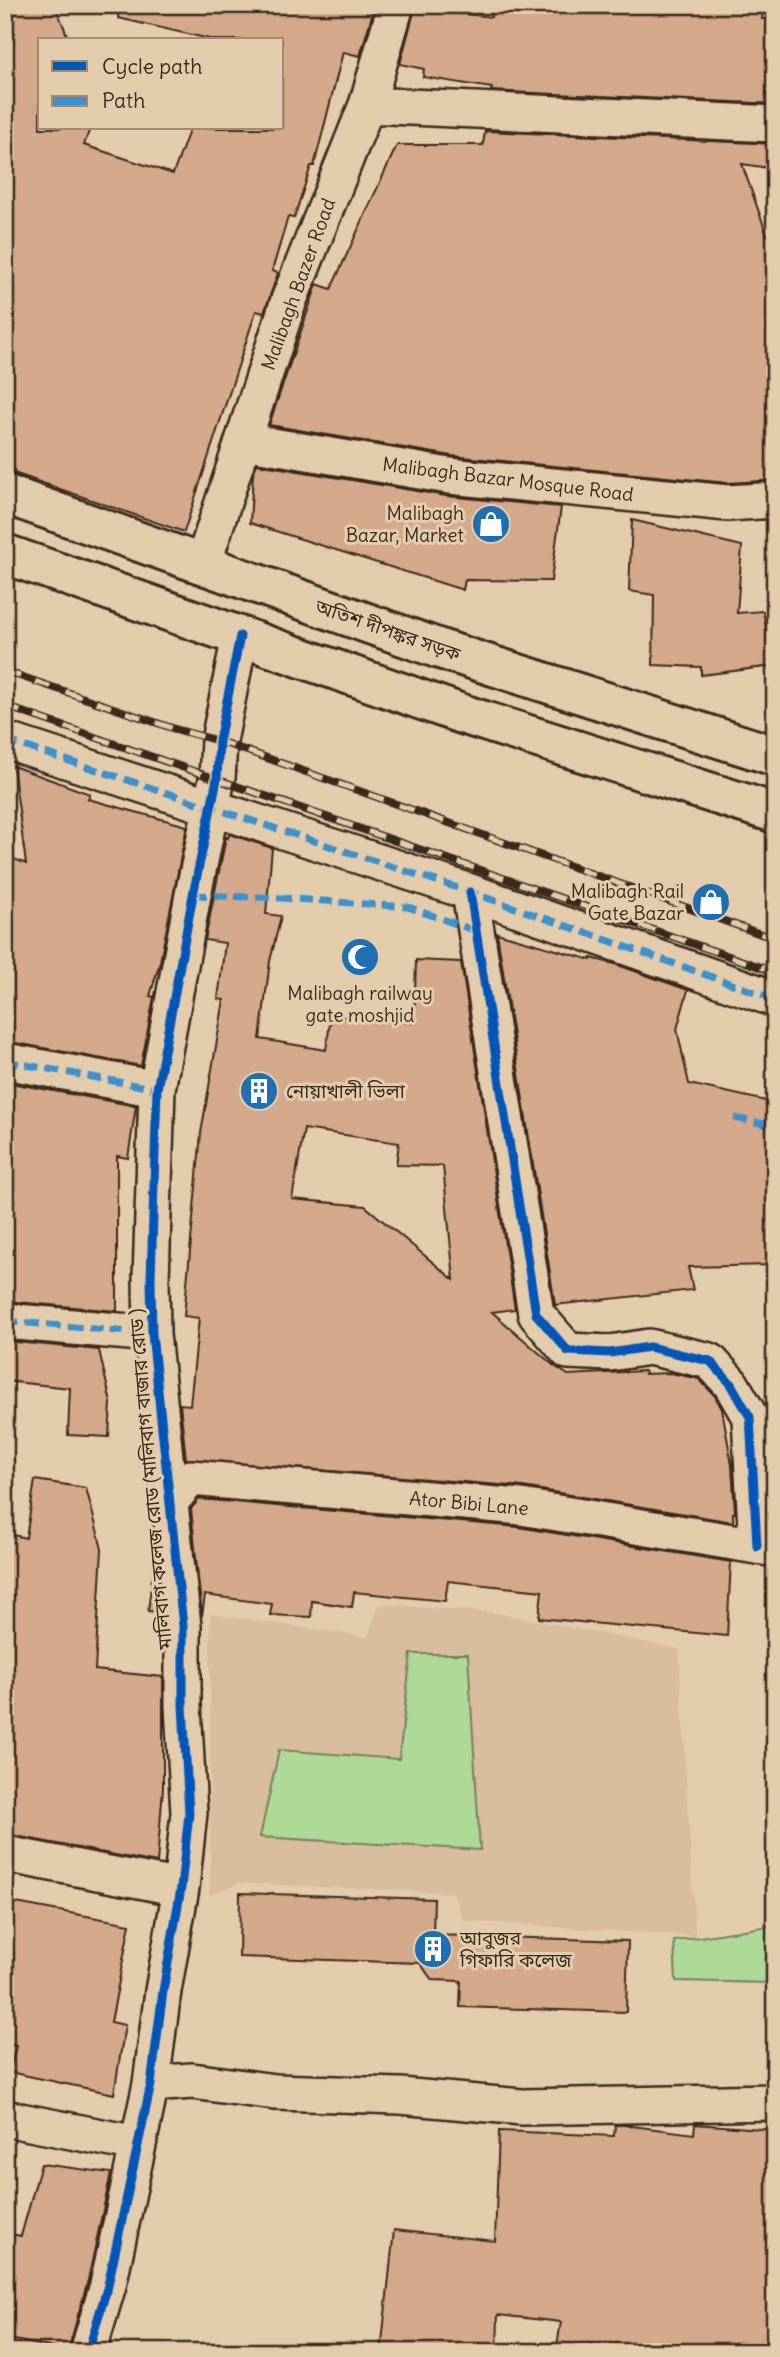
<svg xmlns="http://www.w3.org/2000/svg" width="780" height="2357" viewBox="0 0 780 2357" font-family="Delius,'Noto Sans Bengali',sans-serif">
<style>
.built{fill:#d7bc9d}
.green{fill:#add895;stroke:#74815a;stroke-width:2}
.building{fill:#d4a989;stroke:#3b2a1e;stroke-width:2;fill-rule:evenodd}
.lines{fill:none;stroke-linecap:round;stroke-linejoin:round}
.street-casing{stroke:#3b2a1e;stroke-width:40}
.primary-casing{stroke:#3b2a1e;stroke-width:44}
.street{stroke:#e3ccac;stroke-width:35}
.primary{stroke:#e3ccac;stroke-width:38}
.rail-casing{stroke:#3b2a1e;stroke-width:8}
.rail{stroke:#e3ccac;stroke-width:5;stroke-dasharray:16;stroke-linecap:butt}
.quiet{stroke:#3e90ca;stroke-width:7;stroke-dasharray:14 7;stroke-linecap:butt}
.cycleway-casing{stroke:#e3ccac;stroke-width:13}
.cycleway{stroke:#0057b8;stroke-width:9}
.labels{text-anchor:middle;dominant-baseline:central;stroke-width:6;stroke-linejoin:round;paint-order:stroke}
.street-label{font-size:19px;fill:#3b2a1e;stroke:#e3ccac}
.poi-label{font-size:19px;fill:#3b2a1e;stroke:#e3ccac;text-anchor:end}
</style>
<rect width="100%" height="100%" fill="#e3ccac"/>
<filter id="ink" filterUnits="userSpaceOnUse"><feTurbulence type="fractalNoise" baseFrequency=".0143" numOctaves="2"/><feDisplacementMap in="SourceGraphic" scale="14" xChannelSelector="R" yChannelSelector="G"/><feConvolveMatrix kernelMatrix="1 2 1 2 8 2 1 2 1" color-interpolation-filters="sRGB"/></filter>
<g filter="url(#ink)">
<path class="built" d="M380,1604L497,1613L679,1649L695,1936L464,1921L453,1893L240,1883L210,1895V1614L367,1637Z"/>
<path class="green" d="M411,1654H468L480,1850L260,1837L279,1750L399,1759Z
M775,1925V1983L676,1981L674,1941Z"/>
<path class="building" d="M5,5H55L69,40H40V128H90L84,145L173,174L190,128H282V40H214L118,18L119,5H375L360,56L343,52L314,166H311L294,218L288,217L272,271L278,273L264,313L256,311L184,532L5,470Z
M493,5H764L762,19H775V104L491,91L492,88L423,77L424,69L400,64L415,8L491,17Z
M485,131L775,144V169L742,164L767,235H775V480L728,483L452,456L269,425L317,284L331,289L397,145H483Z
M257,464L446,496L561,507L551,581L465,580L463,590L250,523L253,474Z
M632,520L742,546L737,613L763,611L773,666L701,675V667L653,665L654,595L629,591Z
M13,766L90,794L88,799L187,826L160,962L150,996L154,997L141,1066L5,1041V855L26,864Z
M229,834L272,848L266,914L281,916L270,961L260,1039L326,1050L331,1016L414,1023L416,960L461,962L515,1309L492,1312L553,1365L568,1375L644,1371L645,1374L671,1373L699,1379L715,1396L722,1409L732,1465L735,1513H733V1522L523,1487L186,1459L180,1404L190,1405L199,1318L184,1316L201,1133L224,1000L218,999L225,943L205,940L226,837L228,838ZM304,1129L399,1143L396,1165L443,1166L454,1280L365,1206L292,1199Z
M497,933L591,960V958L615,964L688,990L677,1029L689,1084L775,1103V1265L688,1267L693,1290L555,1305Z
M5,1082L136,1106L128,1158L117,1156V1311L5,1301Z
M5,1341L99,1350L111,1403L109,1437L68,1435L70,1388L5,1381Z
M35,1480L86,1488L102,1549L95,1670L163,1677V1788L157,1863L5,1834V1533L26,1538Z
M199,1499L518,1527L731,1562L727,1636L539,1618L542,1591L448,1581L445,1601L354,1592L352,1607L312,1601L311,1617L270,1615L272,1604L205,1595L202,1616L191,1509Z
M155,1554L161,1612L148,1611Z
M240,1893L434,1899L433,1935L628,1941L626,2012L460,2007L461,1981L432,1980L420,1963L239,1957Z
M5,1901L130,1924L111,2022L125,2025L114,2094L9,2072L16,2046L5,2043Z
M695,2124L775,2130V2303L768,2352H556L561,2322L498,2315L497,2352H381L394,2230L495,2241L499,2131L614,2136L615,2125H624L694,2134Z
M41,2164L111,2173L88,2280L68,2351L5,2338V2233L21,2236Z"/>
<g class="lines">
<defs>
<path id="street" d="M367,105L775,124
M243,441L449,476L728,503L775,500
M203,564L289,300L367,105L396,5
M5,740L470,892L775,999
M470,892L536,1314L568,1351L610,1353L649,1347L710,1361L731,1384L750,1417L757,1546
M5,1061L157,1089
M5,1321L152,1334
M170,1502L191,1478L521,1507L775,1549
M5,1854L181,1888
M151,2084L192,2081L275,2092L400,2096L522,2107L775,2102
M5,2118L137,2144
M88,2352L108,2285L151,2084L163,1991L181,1888L189,1813L183,1706V1626L152,1334L151,1279L157,1089L193,895L217,779L219,741L240,636"/>
<path id="primary" d="M5,494L440,649L775,756
M5,554L462,714L775,813"/>
</defs>
<use href="#street" class="street-casing"/>
<use href="#primary" class="primary-casing"/>
<use href="#street" class="street"/>
<use href="#primary" class="primary"/>
<defs>
<path id="rail" d="M5,671L175,729L219,741L775,939
M5,706L775,972"/>
</defs>
<use href="#rail" class="rail-casing"/>
<use href="#rail" class="rail"/>
<path class="quiet" d="M5,740L470,892L775,999
M193,895L282,898L408,907L476,931
M5,1061L157,1089
M734,1118L775,1126
M5,1321L152,1334"/>
<defs>
<path id="cycleway" d="M470,892L536,1314L568,1351L610,1353L649,1347L710,1361L731,1384L750,1417L757,1546
M88,2352L108,2285L151,2084L163,1991L181,1888L189,1813L183,1706V1626L152,1334L151,1279L157,1089L193,895L217,779L219,741L240,636"/>
</defs>
<use href="#cycleway" class="cycleway-casing"/>
<use href="#cycleway" class="cycleway"/>
</g>
</g>
<defs>
<symbol id="shop-disc" viewBox="-11 -11 22 22"><circle r="9.5" fill="#1f6fb2" stroke="#e3ccac"/><path d="M-5-2.5h2.3a2.7 3.5 0 0 1 5.4 0H5L5.5 6h-11ZM-1.5-2.5h3a1.5 2.3 0 0 0-3 0Z" fill="#fff"/></symbol>
<symbol id="mosque-disc" viewBox="-11 -11 22 22"><circle r="9.5" fill="#1f6fb2" stroke="#e3ccac"/><path d="M3.5-4.9A6 6 0 1 0 3.5 4.9A5 5 0 1 1 3.5-4.9Z" fill="#fff"/></symbol>
<symbol id="building-disc" viewBox="-11 -11 22 22"><circle r="9.5" fill="#1f6fb2" stroke="#e3ccac"/><path d="M-4-6H4V6H1V3H-1V6H-4ZM-2.5-4.3h1.7v1.8h-1.7ZM.8-4.3h1.7v1.8H.8ZM-2.5-1h1.7V.8h-1.7ZM.8-1h1.7V.8H.8Z" fill="#fff"/></symbol>
</defs>
<g fill-rule="evenodd">
<use href="#shop-disc" x="469" y="502" width="44" height="44"/>
<use href="#shop-disc" x="689" y="880" width="44" height="44"/>
<use href="#mosque-disc" x="338" y="935" width="44" height="44"/>
<use href="#building-disc" x="237" y="1069" width="44" height="44"/>
<use href="#building-disc" x="411" y="1927" width="44" height="44"/>
</g>
<g class="labels">
<g class="street-label">
<text transform="translate(298 284) rotate(-70)">Malibagh Bazer Road</text>
<text transform="translate(508 479) rotate(7)">Malibagh Bazar Mosque Road</text>
<text transform="translate(388 630) rotate(19)">অতিশ দীপঙ্কর সড়ক</text>
<text transform="translate(150 1479) rotate(-95)">মালিবাগ কলেজ রোড (মালিবাগ বাজার রোড )</text>
<text transform="translate(469 1503) rotate(5)">Ator Bibi Lane</text>
</g>
<g class="poi-label">
<text x="464" y="513">Malibagh<tspan x="464" dy="22">Bazar, Market</tspan></text>
<text x="684" y="891">Malibagh Rail<tspan x="684" dy="22">Gate Bazar</tspan></text>
<text x="360" y="993" text-anchor="middle">Malibagh railway<tspan x="360" dy="22">gate moshjid</tspan></text>
<text x="286" y="1091" text-anchor="start">নোয়াখালী ভিলা</text>
<text x="460" y="1938" text-anchor="start">আবুজর<tspan x="460" dy="22">গিফারি কলেজ</tspan></text>
</g>
</g>
<rect width="780" height="2357" fill="none" stroke="#e3ccac" stroke-width="28"/>
<rect x="14" y="14" width="752" height="2329" fill="none" stroke="#3b2a1e" stroke-width="2.5" filter="url(#ink)"/>
<rect x="38" y="38" width="245" height="91" fill="#e3ccac" stroke="#a08b73" stroke-width="2"/>
<rect x="52" y="61" width="35" height="10" fill="#0057b8" stroke="#a08b73" stroke-width="2"/>
<text x="102" y="74" font-size="21" fill="#3b2a1e">Cycle path</text>
<rect x="52" y="96" width="35" height="10" fill="#3e90ca" stroke="#a08b73" stroke-width="2"/>
<text x="102" y="108" font-size="21" fill="#3b2a1e">Path</text>
</svg>
